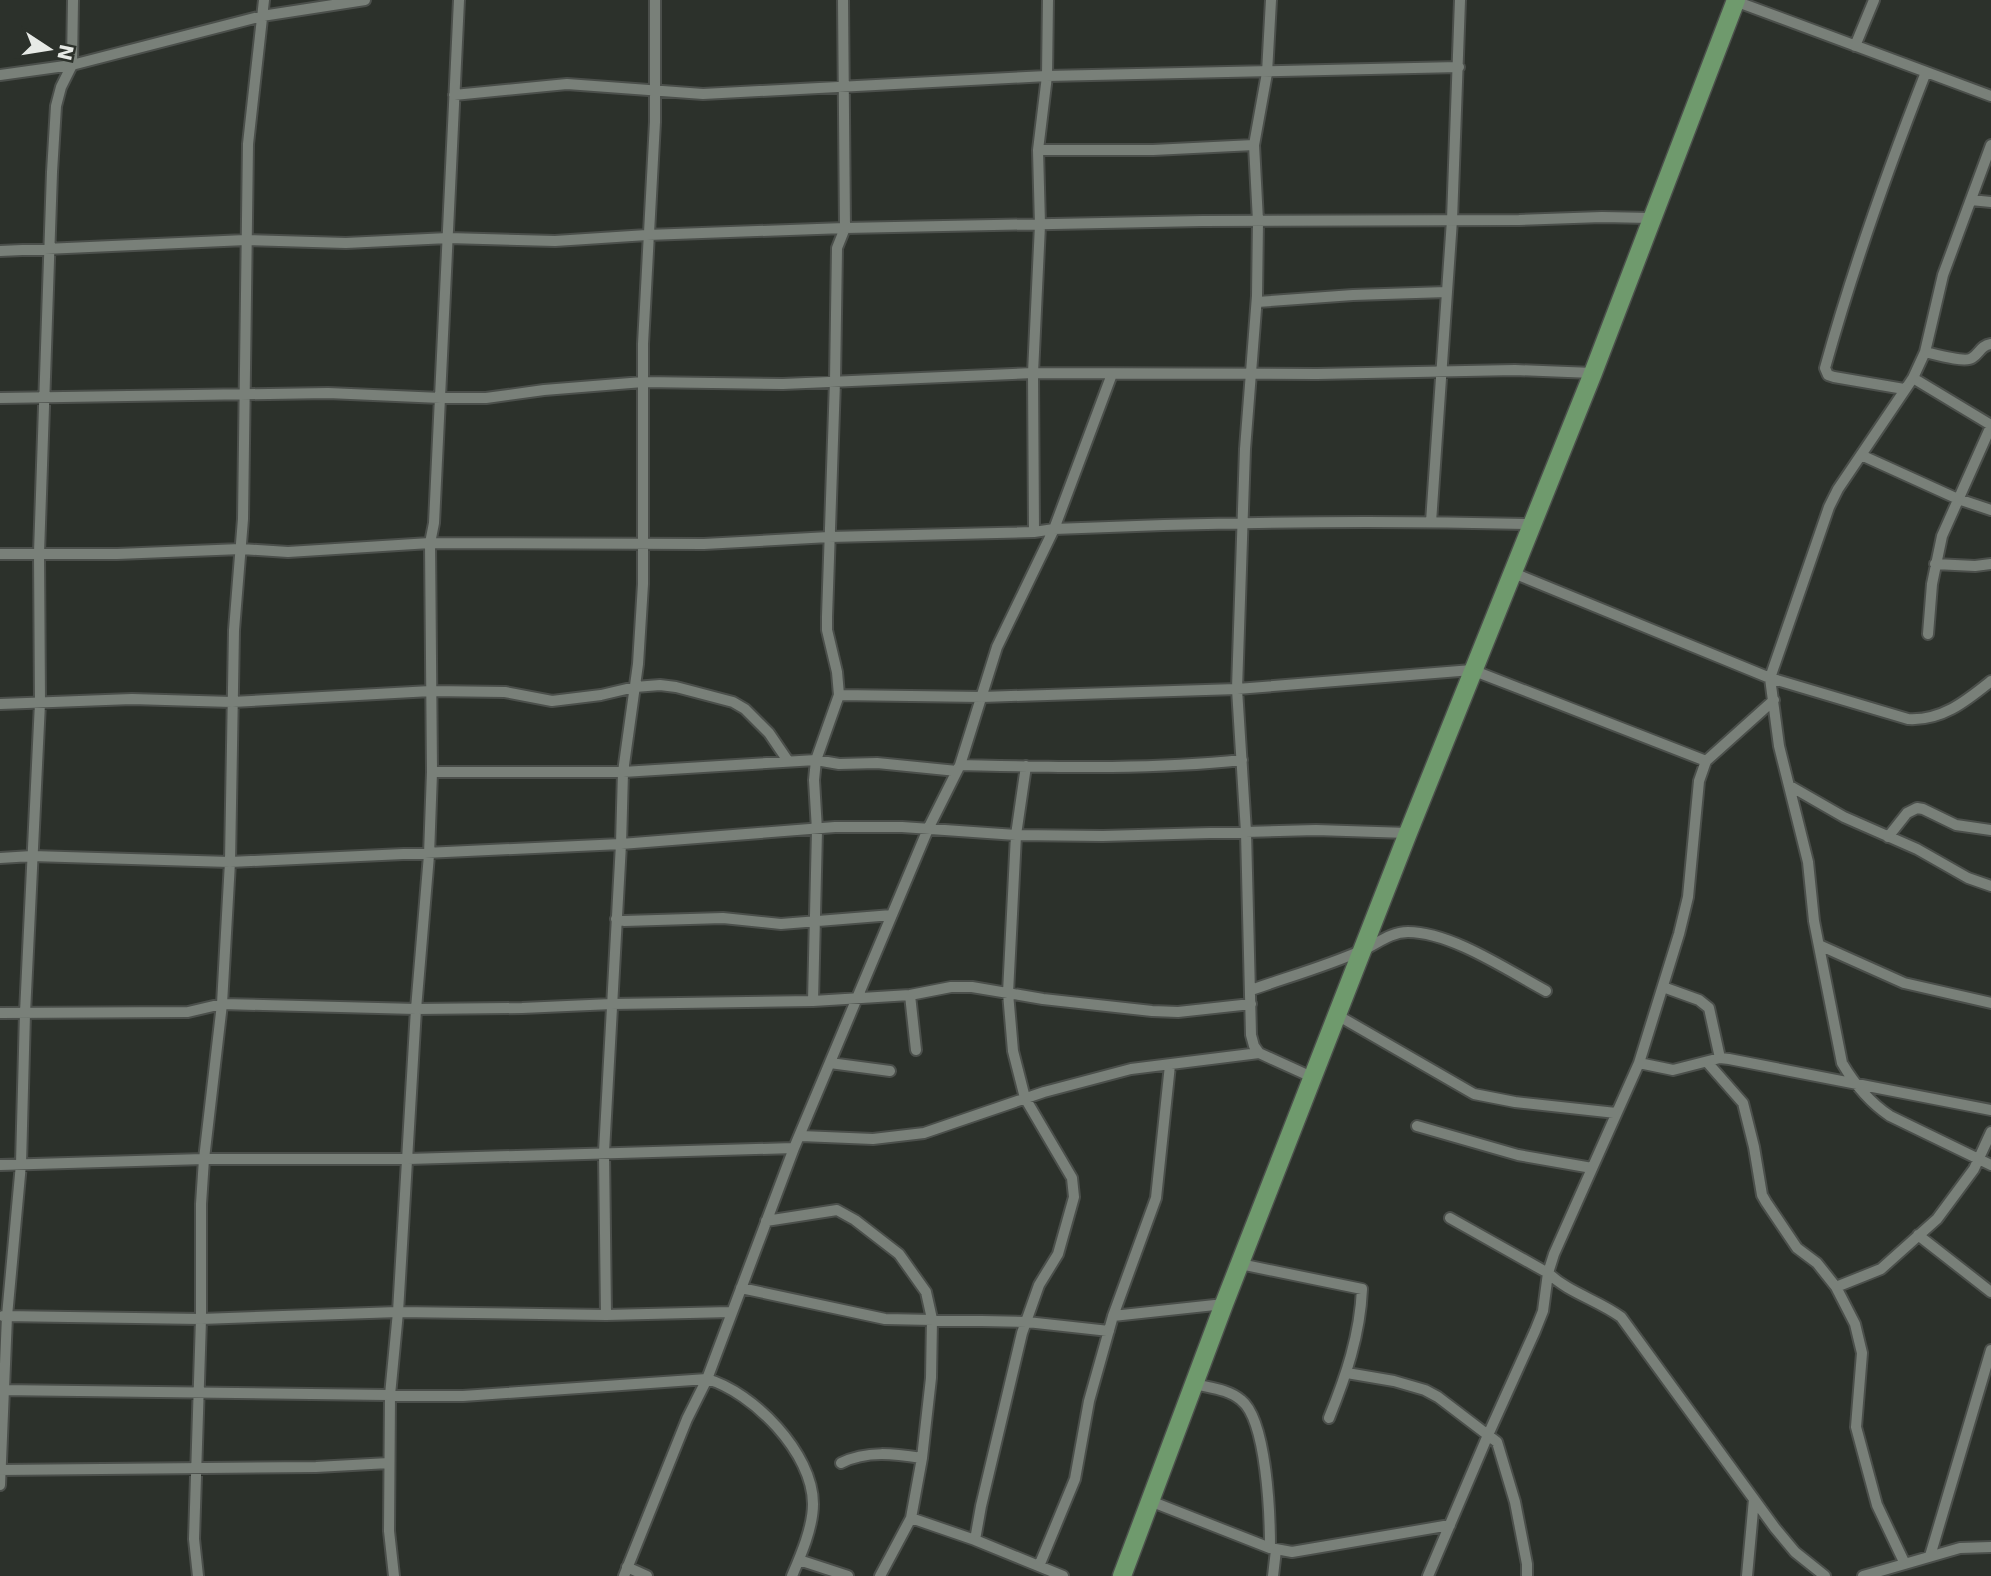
<svg xmlns="http://www.w3.org/2000/svg" width="1991" height="1576" viewBox="0 0 1991 1576" font-family="'DejaVu Sans',sans-serif">
<style>
.lines{fill:none;stroke-linecap:round;stroke-linejoin:round}
.minor-casing{stroke:#4b4f4b;stroke-width:14}
.primary-casing{stroke:#4b4f4b;stroke-width:21}
.minor{stroke:#798079;stroke-width:10}
.primary{stroke:#6f9a6d;stroke-width:18}
</style>
<rect width="100%" height="100%" fill="#2c312b"/>
<g class="lines">
<defs>
<path id="minor" d="M1271,0L1267,73L1254,145L1258,221L1257,296L1245,449L1237,689L1246,832L1251,1035L1254,1046L1259,1053L1314,1078
M1735,1L1991,96
M1855,46L1874,0
M0,75L72,65L262,16L365,0
M454,95L567,84L703,94L1047,76L1459,67
M1991,145L1943,275L1925,352L1913,378L1838,489L1829,507L1770,678L1779,746L1808,862L1814,921L1842,1063C1855,1085 1869,1102 1890,1116L1991,1165
M1038,150H1153L1254,145
M1971,200L1991,202
M0,251L246,240L346,243L448,238L555,241L647,235L845,228L1202,221L1519,220L1602,217L1651,218
M1257,302L1353,295L1447,292
M1925,352C1934,354 1965,363 1972,358C1980,353 1980,346 1991,344
M1913,378L1991,425
M1904,389L1834,377L1828,375L1825,368C1853,267 1888,169 1926,72
M0,398L328,393L441,398H486L544,390L643,382L783,384L1033,373L1317,374L1515,370L1593,373
M1861,455L1958,499L1991,510
M1431,522L1452,220L1460,0
M1034,532L1033,373L1040,225L1038,150L1047,76L1048,0
M0,554H117L241,549L288,552L430,543L704,544L829,537L1034,532L1054,529C1213,522 1371,520 1530,524
M1935,564L1975,566L1991,564
M1511,572L1770,678L1908,719C1942,721 1966,701 1991,681
M1928,634L1932,584L1942,536L1991,426
M839,695L982,697L1237,689L1472,670L1706,761
M0,704L132,699L232,702L431,691L505,692L552,701L601,695L635,687L660,685L676,687L733,702L745,709L769,733L788,761
M960,765C1055,767 1148,770 1242,760
M432,772H623L816,760L839,764L877,763L957,771
M1790,786L1844,817L1917,849L1968,878L1991,886
M1888,837L1907,813L1917,808L1923,809L1956,825L1991,830
M0,858L32,856L230,862L621,844L835,827H902L1016,835L1103,836L1316,830L1408,833
M616,919L624,921L723,918L781,924L892,915
M1819,945L1904,983L1991,1003
M1663,987L1699,1000L1709,1008L1720,1058
M1251,990C1288,977 1327,966 1363,950C1378,943 1391,932 1408,932C1451,932 1507,970 1546,991
M910,995L916,1050
M813,1001L817,830L814,780L816,760L839,695L837,672L827,630V617L835,381L837,248L845,228L843,0
M0,1013L188,1012L222,1004L416,1009L522,1008L612,1004L813,1001L910,995L951,987H972L1043,999L1152,1011L1178,1012L1251,1004
M1337,1015L1474,1094L1515,1102L1616,1113
M1707,1062L1743,1103L1754,1147L1762,1195L1766,1202L1797,1248L1817,1263L1836,1287L1855,1324L1862,1353L1856,1427L1877,1505L1905,1564
M830,1063L890,1071
M1639,1063L1673,1070L1720,1058L1729,1059L1991,1110
M1417,1126L1518,1155L1592,1168
M801,1136L873,1139L924,1133L1044,1092L1131,1069L1259,1053
M0,1165L204,1159H408L794,1148
M1450,1218L1548,1273C1569,1293 1598,1300 1621,1317L1775,1528L1795,1552L1825,1576
M766,1221L837,1210L855,1220L899,1254L926,1292L932,1319L931,1378L922,1458L911,1518
M1918,1235L1991,1292
M1240,1264L1362,1289C1360,1335 1346,1376 1329,1418
M1836,1287L1881,1269L1937,1219L1974,1169L1991,1132
M741,1288L885,1319L1027,1322L1109,1331
M606,1315L604,1152L621,844L623,772L638,664L643,584V344L655,122V0
M3,1316L201,1319L398,1312L606,1315L731,1312
M1113,1316L1224,1304
M1347,1373L1394,1381L1425,1390L1438,1397L1497,1442L1515,1502L1527,1564V1576
M1195,1384C1210,1388 1228,1389 1241,1400C1267,1420 1270,1516 1270,1548
M0,1390L463,1396L707,1379C753,1392 813,1453 813,1504C813,1527 801,1555 792,1576
M841,1463C867,1450 895,1454 922,1458
M0,1470L316,1467L389,1463
M0,1485L7,1316L21,1164L25,1013L40,703L39,553L52,172L56,106L61,87L72,65L73,0
M1150,1501L1270,1548L1292,1552L1450,1525
M975,1540L981,1506L1022,1333L1039,1285L1058,1254L1074,1197L1072,1178L1025,1098L1013,1051L1008,993L1016,835L1026,766
M1930,1556L1991,1350
M799,1560L848,1576
M1039,1566L1075,1479L1089,1401L1113,1316L1156,1198L1170,1065
M627,1567L647,1576
M198,1576L194,1539L201,1319V1204L204,1159L222,1004L230,862L234,630L243,519L248,144L264,0
M394,1576L389,1531L390,1395L398,1312L416,1009L429,855L432,772L430,543L434,523L459,0
M624,1576L687,1419L707,1379L794,1148L928,829L960,765L997,647L1054,529L1112,374
M880,1576L911,1518L975,1540L1063,1576
M1273,1576L1276,1550
M1428,1576L1488,1435L1535,1331L1543,1311L1548,1273L1554,1254L1639,1063L1679,934L1688,897L1699,781L1706,761L1774,700
M1747,1576L1754,1499
M1863,1576L1960,1548L1991,1547"/>
<path id="primary" d="M1122,1576L1224,1304L1408,833L1593,373L1736,0"/>
</defs>
<use href="#minor" class="minor-casing"/>
<use href="#primary" class="primary-casing"/>
<use href="#minor" class="minor"/>
<use href="#primary" class="primary"/>
</g>
<g transform="translate(49 49) rotate(102)" stroke="#2c312b" stroke-width="5" paint-order="stroke">
<path d="M0-5L12 26L0 18L-12 26Z" fill="#e7eae6"/>
<text y="-10" font-size="19" font-weight="bold" text-anchor="middle" fill="#e7eae6">N</text>
</g>
</svg>
